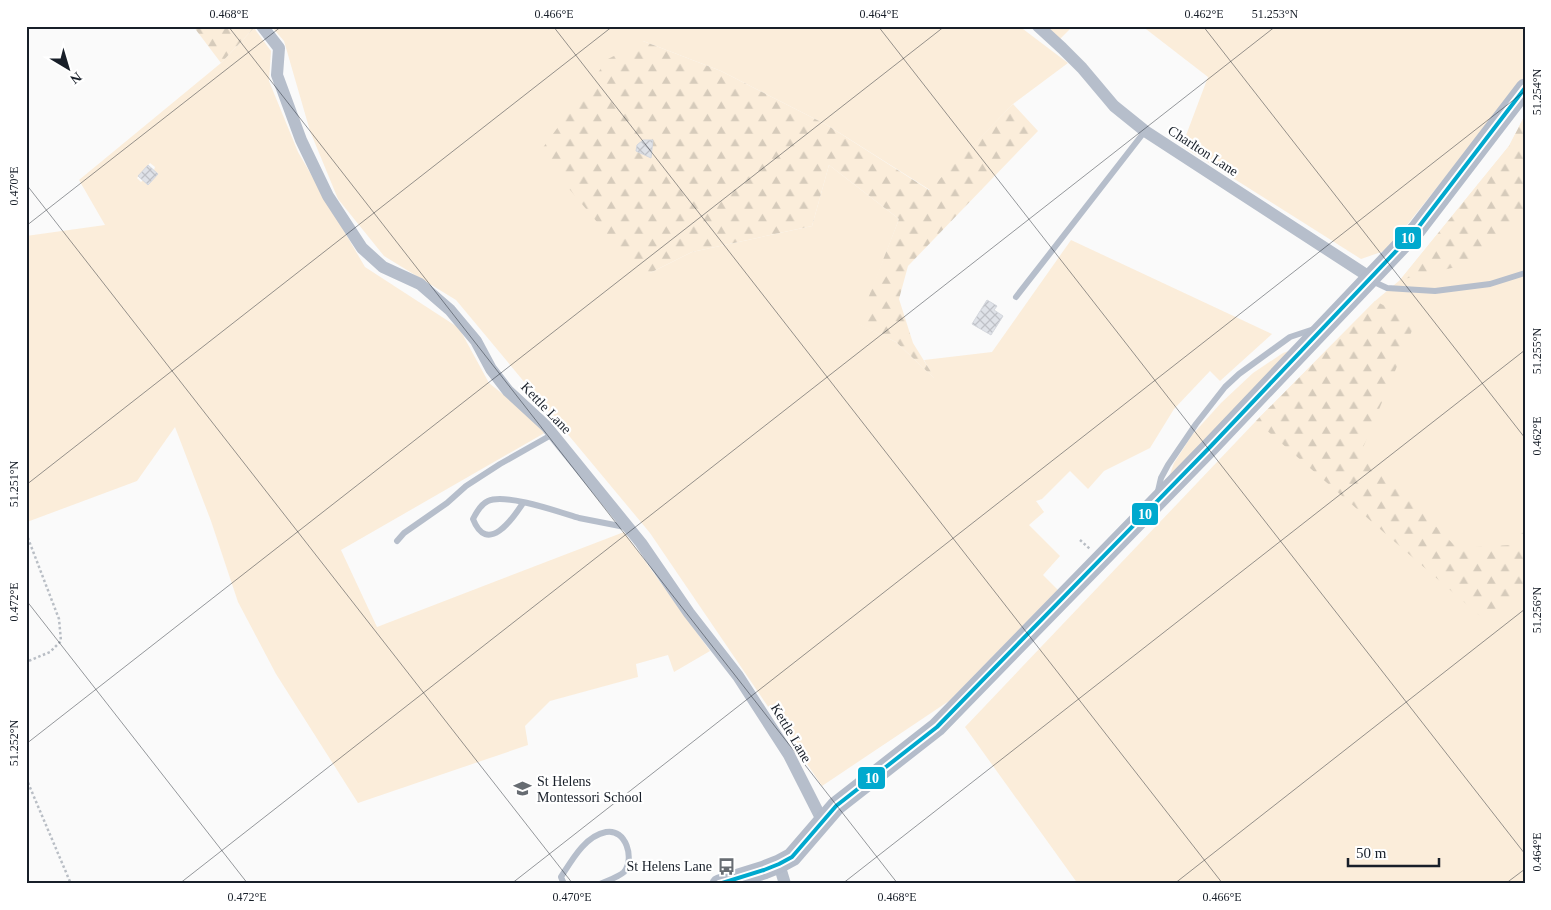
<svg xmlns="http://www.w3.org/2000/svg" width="1551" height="910" viewBox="0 0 1551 910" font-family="'Times New Roman',serif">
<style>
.green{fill:#fbedda;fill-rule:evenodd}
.forest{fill:url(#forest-firs)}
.building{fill:url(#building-cross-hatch);stroke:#d4d7dd}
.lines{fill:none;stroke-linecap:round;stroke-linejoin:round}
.path{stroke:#b9bec5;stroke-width:2.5;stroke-dasharray:2.5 2.5;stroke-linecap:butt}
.lane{stroke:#b6becb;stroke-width:6}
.street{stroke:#b6becb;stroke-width:12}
.secondary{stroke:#b4bcca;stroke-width:19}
.bus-1-casing{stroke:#fff;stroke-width:8}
.bus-1{stroke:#00a9ce;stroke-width:4}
.ticks{fill:none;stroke:#181f29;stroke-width:1;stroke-opacity:0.45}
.labels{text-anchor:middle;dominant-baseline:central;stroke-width:4.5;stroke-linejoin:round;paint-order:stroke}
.street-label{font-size:14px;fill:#181f29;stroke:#fff}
.poi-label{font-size:14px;fill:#181f29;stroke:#fff;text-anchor:start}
.line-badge{stroke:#fff;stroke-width:2}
.badge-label{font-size:14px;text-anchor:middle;font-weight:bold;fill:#fff}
.neatline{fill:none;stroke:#181f29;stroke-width:2}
.ticks-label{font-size:12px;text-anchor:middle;fill:#181f29}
</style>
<defs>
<pattern id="forest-firs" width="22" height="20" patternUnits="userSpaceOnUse" patternTransform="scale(1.25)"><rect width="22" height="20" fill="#fbedda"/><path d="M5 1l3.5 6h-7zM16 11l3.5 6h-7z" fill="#d6cbbb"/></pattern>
<pattern id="building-cross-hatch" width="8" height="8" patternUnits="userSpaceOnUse" patternTransform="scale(1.25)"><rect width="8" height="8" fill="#dfe2e8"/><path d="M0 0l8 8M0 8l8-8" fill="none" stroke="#bfc1c7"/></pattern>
</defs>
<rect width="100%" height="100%" fill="#fafafa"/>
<path class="green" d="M271,26H1019L1068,63L1013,104L930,190L827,125L721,71L643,41L650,273L692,252L812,226L829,165L899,219L859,324L896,342L934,378L924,360L992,352L1071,240L1272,334L1220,381L1210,371L1174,409L1150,448L1104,471L1088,489L1070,471L1042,499L1036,501L1044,512L1029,525L1060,556L1043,575L1058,590L949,701L822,786L650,533L456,300L384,256L338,199L310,131L284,41Z
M1042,26H1073L1059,40Z
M1142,26H1525V77L1387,250L1361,259L1182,146L1208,77Z
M254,28L271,51L269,81L298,152L365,267L459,328L489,383L548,431L341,550L377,627L624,532L710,651L674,672L668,655L636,664L638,677L550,701L525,726L528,745L358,803L276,674L238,602L211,521L175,427L137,481L27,522L26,519V236L105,225L79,180L221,63ZM150,163L155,167L154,170L158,174L148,185L143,180L141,182L137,178Z
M1525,115V884H1078L965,727L1256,421L1375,301L1400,280L1509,146Z
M1300,347L1168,480L1174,463L1192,435L1221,403L1253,373L1283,353Z"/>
<path class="forest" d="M193,26H253L254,28L221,63Z
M643,41L721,71L827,125L929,190L1013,104L1038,131L908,266L899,299L913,343L936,380L896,342L858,324L899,219L829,165L812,226L692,252L650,273L634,266L539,153L608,59Z
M1525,115V216L1473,263L1400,280L1509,146Z
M1375,301L1416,321L1362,450L1457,548L1511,545L1525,530V594L1488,623L1256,421Z"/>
<path class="building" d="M643,140H653L651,158L636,151L637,145Z
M148,165L158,174L148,185L138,176Z
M987,300L997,306L994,310L1003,316L991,335L972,324Z"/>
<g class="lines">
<path class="path" d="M26,533L59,619L61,641L50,652L26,662
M1080,540L1090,549
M26,778L71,884"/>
<path class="lane" d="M1372,281L1387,288L1435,291L1490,284L1525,273
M1016,297L1145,131
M1158,491L1161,478L1168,465L1196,424L1225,387L1239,374L1290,337L1314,329
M523,503C512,520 487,555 473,519C476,513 481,504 488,501C506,493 559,512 579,518C594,521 610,524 625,527
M397,541L404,533L447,503L466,486L500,464L553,434
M564,884L561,877C572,860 585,836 606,832C626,828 635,859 624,872C617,878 608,880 600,884"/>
<path class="street" d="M262,26L279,48L277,75L301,140L328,196L362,248L383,267L420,284L450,310L476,341L491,369L508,391L546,426L641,543L689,613L738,676L789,755L822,820
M1038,26L1062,48L1082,68L1114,106L1145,131L1371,278
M779,864L785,884"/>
<path class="secondary" d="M719,884L764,870L779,864L792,857L836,806L937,727L1211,446L1417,229L1525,88"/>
<defs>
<path id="bus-1" d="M719,884L764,870L779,864L792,857L836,806L937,727L1211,446L1417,229L1525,88"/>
</defs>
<use href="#bus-1" class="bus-1-casing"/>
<use href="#bus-1" class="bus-1"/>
</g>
<path class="ticks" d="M228,26L898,884M553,26L1223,884M878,26L1525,854M1203,26L1525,438M26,184L573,884M26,226L282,26M26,485L613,26M26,600L248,884M26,744L945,26M179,884L1276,26M511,884L1525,91M842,884L1525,350M1174,884L1525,609M1505,884L1525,869"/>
<defs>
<symbol id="school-bare" viewBox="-9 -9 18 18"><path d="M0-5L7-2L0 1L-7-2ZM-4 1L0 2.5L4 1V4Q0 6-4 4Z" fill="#676c72" stroke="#fff" stroke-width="2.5" paint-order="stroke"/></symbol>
<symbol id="bus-bare" viewBox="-9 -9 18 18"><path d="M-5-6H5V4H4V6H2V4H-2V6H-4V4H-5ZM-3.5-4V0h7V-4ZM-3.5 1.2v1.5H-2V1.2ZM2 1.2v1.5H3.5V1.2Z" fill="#676c72" stroke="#fff" stroke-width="2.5" paint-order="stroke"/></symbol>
</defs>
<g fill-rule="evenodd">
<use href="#school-bare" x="510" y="776" width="25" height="25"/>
<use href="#bus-bare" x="714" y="854" width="25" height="25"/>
</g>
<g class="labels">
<g class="street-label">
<text transform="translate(1203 151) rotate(33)">Charlton Lane</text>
<text transform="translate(546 408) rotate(46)">Kettle Lane</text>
<text transform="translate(791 733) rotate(59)">Kettle Lane</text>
</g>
<g class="poi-label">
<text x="537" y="781">St Helens<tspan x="537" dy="16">Montessori School</tspan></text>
<text x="712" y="866" text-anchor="end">St Helens Lane</text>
</g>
</g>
<g class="line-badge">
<rect x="1394" y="226" width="28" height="24" rx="5" fill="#00a9ce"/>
<rect x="1131" y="502" width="28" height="24" rx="5" fill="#00a9ce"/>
<rect x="857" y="766" width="29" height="24" rx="5" fill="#00a9ce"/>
</g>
<g class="badge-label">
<text x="1408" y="243">10</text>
<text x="1145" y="519">10</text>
<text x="872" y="783">10</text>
</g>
<rect width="1551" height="910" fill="none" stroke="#ffffff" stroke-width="55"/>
<g transform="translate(68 68) rotate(142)" stroke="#ffffff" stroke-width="4" paint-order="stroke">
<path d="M0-4L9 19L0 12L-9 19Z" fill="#181f29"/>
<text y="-8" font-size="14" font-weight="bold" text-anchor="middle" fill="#181f29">N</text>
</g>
<path d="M1348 858v8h91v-8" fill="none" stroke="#181f29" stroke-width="2.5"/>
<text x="1356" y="858" font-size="15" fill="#181f29" stroke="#ffffff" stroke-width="4" paint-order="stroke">50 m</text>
<rect x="28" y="28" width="1496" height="854" class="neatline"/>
<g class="ticks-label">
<text x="229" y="18">0.468°E</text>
<text x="554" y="18">0.466°E</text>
<text x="879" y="18">0.464°E</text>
<text x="1204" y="18">0.462°E</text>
<text x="1275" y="18">51.253°N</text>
<text transform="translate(1537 92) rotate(-90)" y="4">51.254°N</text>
<text transform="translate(14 186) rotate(-90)" y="4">0.470°E</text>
<text transform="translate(1537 351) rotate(-90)" y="4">51.255°N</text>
<text transform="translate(1537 436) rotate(-90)" y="4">0.462°E</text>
<text transform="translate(14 484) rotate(-90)" y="4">51.251°N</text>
<text transform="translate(14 602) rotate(-90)" y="4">0.472°E</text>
<text transform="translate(1537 610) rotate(-90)" y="4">51.256°N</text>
<text transform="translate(14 743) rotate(-90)" y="4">51.252°N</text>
<text transform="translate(1537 852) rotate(-90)" y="4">0.464°E</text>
<text x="247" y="901">0.472°E</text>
<text x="572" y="901">0.470°E</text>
<text x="897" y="901">0.468°E</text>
<text x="1222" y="901">0.466°E</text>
</g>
</svg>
